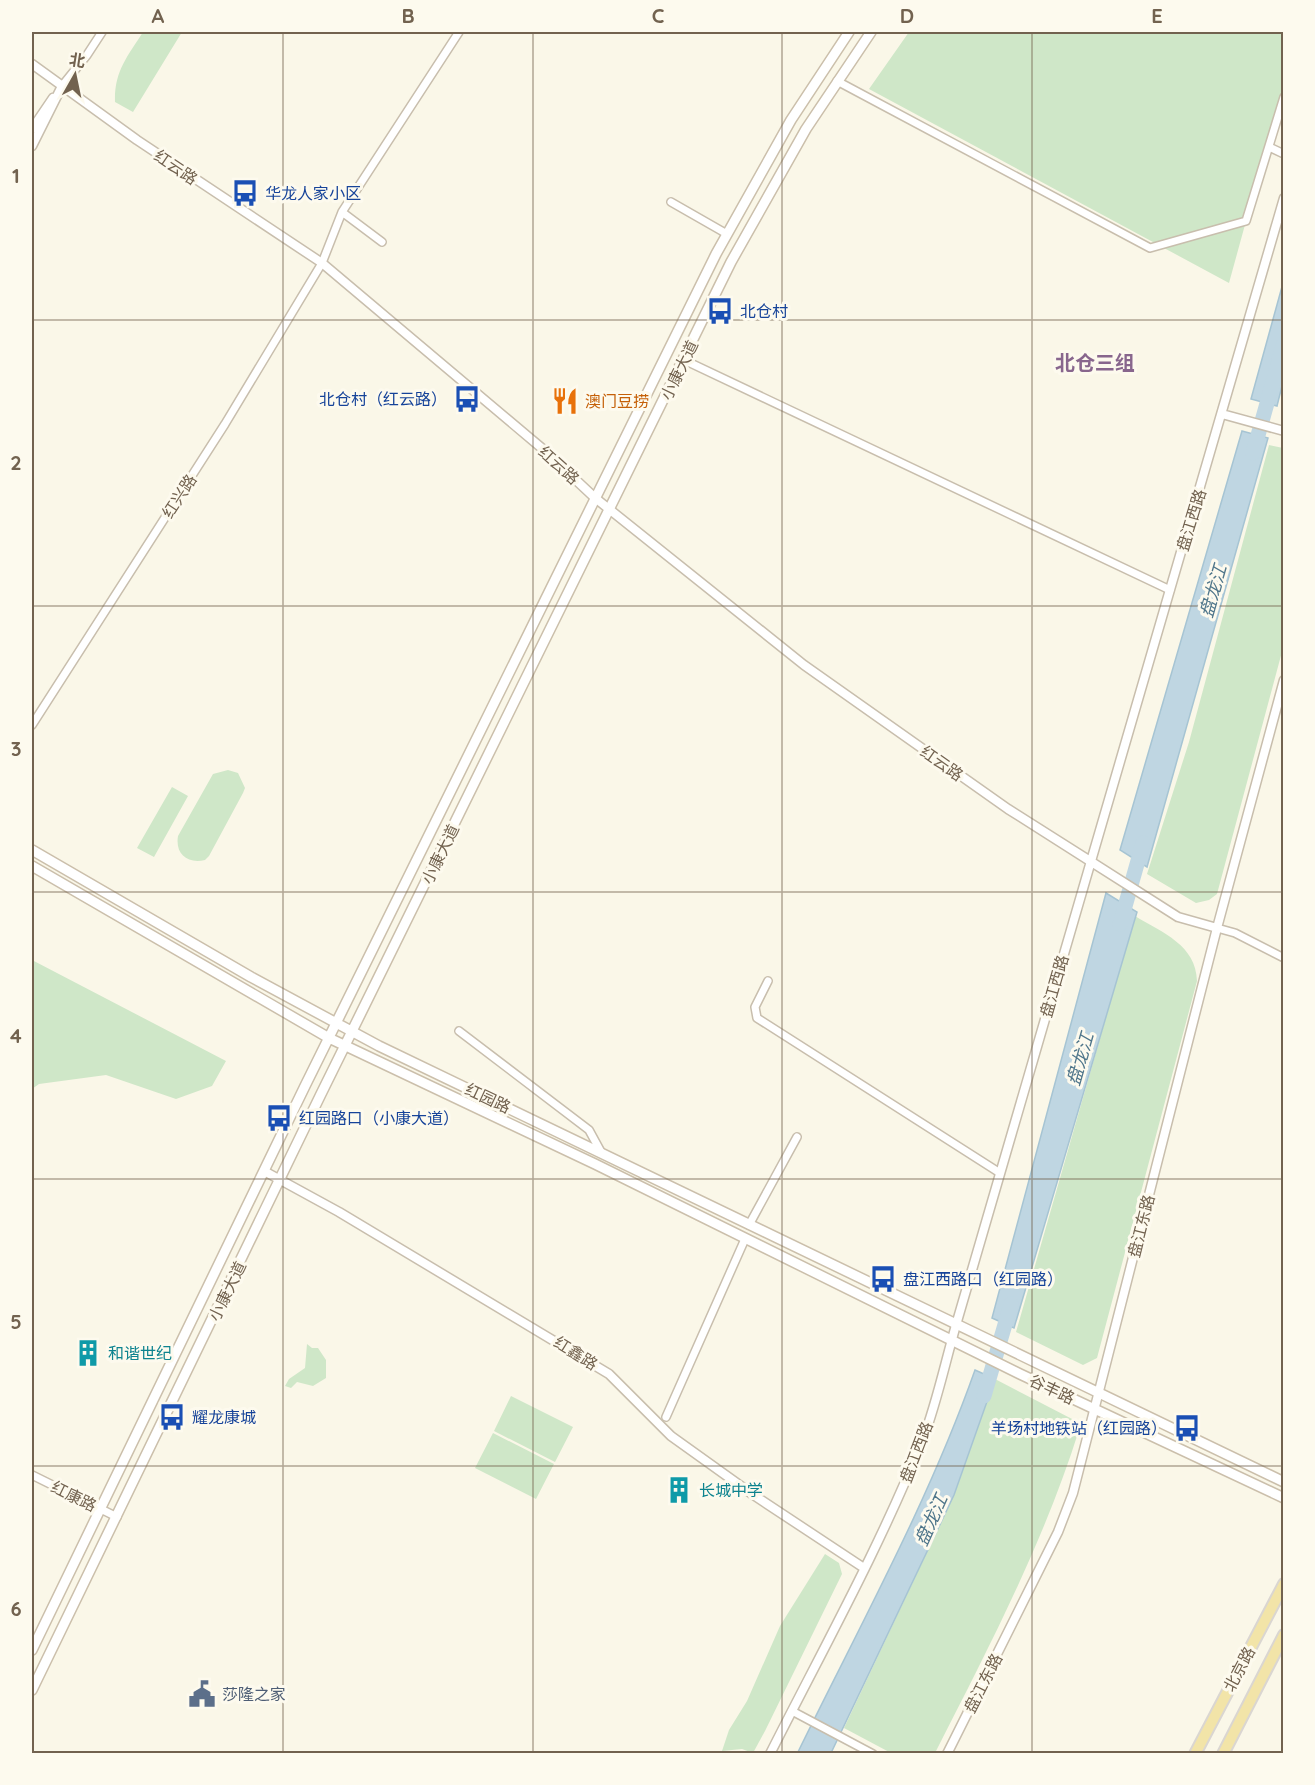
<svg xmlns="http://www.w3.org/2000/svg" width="1315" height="1785" viewBox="0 0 1315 1785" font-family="Quicksand,'Noto Sans SC',sans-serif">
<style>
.green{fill:#cfe7c8}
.water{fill:#bfd6e2;stroke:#a6c4d3;stroke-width:1.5}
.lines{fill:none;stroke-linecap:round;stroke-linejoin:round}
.river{stroke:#bfd6e2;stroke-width:15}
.minor-casing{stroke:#c8bead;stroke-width:10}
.tertiary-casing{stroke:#c8bead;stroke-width:11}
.secondary-casing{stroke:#cbbfab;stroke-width:12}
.primary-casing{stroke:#dad6d1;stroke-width:14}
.minor{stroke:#fff;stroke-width:7}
.tertiary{stroke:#fff;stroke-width:8}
.secondary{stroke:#fff;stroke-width:9}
.primary{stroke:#f2e4a8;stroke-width:10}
.grid{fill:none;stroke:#72624f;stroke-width:1.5;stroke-opacity:0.55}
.labels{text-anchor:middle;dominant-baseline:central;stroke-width:6;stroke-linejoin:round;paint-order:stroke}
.street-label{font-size:16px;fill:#72624f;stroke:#fdfaee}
.transit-label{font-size:16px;fill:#164399;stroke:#fdfaee;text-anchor:start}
.food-label{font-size:16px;fill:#c56008;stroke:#fdfaee;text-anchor:start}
.culture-label{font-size:16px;fill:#0d838f;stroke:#fdfaee;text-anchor:start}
.service-label{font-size:16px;fill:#4e5e75;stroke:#fdfaee;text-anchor:start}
.water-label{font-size:18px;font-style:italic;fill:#4e758a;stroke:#fdfaee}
.quarter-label{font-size:20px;font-weight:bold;fill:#88668d;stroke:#fdfaee}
.neatline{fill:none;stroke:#72624f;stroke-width:2}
.grid-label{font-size:20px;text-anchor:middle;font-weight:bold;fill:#72624f}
</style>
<rect width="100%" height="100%" fill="#faf7e8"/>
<path class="green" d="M143,32H182L133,112L115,102C114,72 127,57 143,32Z
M909,32H1283V112H1276L1229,283L869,89Z
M1269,445L1283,448V648L1217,894L1209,900L1196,903L1147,874L1189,742Z
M228,770L238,773L245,788L243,793L209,856L205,860C187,864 175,854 178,836L213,774Z
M172,787L188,796L154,857L137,848Z
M1135,916C1163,933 1196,945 1197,981L1097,1358L1083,1365L1016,1332Z
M32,960L226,1061L212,1086L176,1099L106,1075L39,1084L32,1089Z
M307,1344L312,1348H318L326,1360V1378L313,1386L297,1382L291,1388L285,1386L289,1379L305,1368Z
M995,1379L1074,1420L1079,1430C1043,1544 989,1647 935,1753H891L844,1728L954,1495Z
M511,1396L573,1427L555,1462L494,1431Z
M493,1433L554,1464L536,1499L475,1468Z
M825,1554L839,1563L842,1574L765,1731L753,1753L742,1749L722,1751L729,1730L747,1701L780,1626Z"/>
<path class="water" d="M1283,283V382L1277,406L1251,399Z
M1242,431L1268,438L1147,867L1120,850Z
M1106,893L1137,912L1014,1328L992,1318Z
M975,1370L995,1379L954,1495L831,1753L797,1754C859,1627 928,1503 975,1370Z"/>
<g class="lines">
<path class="river" d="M1253,453L1284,343
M1120,924L1143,843
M984,1396L1011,1304"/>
<defs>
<path id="minor" d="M837,81L1150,248L1246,221L1284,97
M62,86L87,55L102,32
M1269,147L1284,154
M671,202L727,234
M342,212L382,242
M684,360L1170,590
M32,725L225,424L322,263L342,212L459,32
M1217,928L1235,933L1284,958
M768,981L755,1007L757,1018L1000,1173
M459,1031L589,1130L601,1152
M749,1225L797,1137
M666,1417L745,1239
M32,1475L117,1517
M792,1711L873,1754"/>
<path id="tertiary" d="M32,64L137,140L322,263L544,450L594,497L804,665L1008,809L1090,861L1178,917L1217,928
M32,129L53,98
M32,146L62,86
M1222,414L1284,431
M264,1171L339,1212L609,1374L671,1436L752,1494L864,1568
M770,1754C823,1649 880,1547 923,1439C937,1402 945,1363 956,1325L1284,198
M947,1754L1058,1532L1073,1493L1217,928L1284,680"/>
<path id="secondary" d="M32,850L251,977L379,1046L1284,1482
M32,866L329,1038L595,1164L1020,1374L1284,1498
M32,1650L305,1086L716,254L791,120L849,32
M32,1690L321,1094L731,262L806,129L871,32"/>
<path id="primary" d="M1195,1754L1284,1584
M1223,1754L1284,1635"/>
</defs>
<use href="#minor" class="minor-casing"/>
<use href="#tertiary" class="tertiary-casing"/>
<use href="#secondary" class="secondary-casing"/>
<use href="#primary" class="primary-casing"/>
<use href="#minor" class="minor"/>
<use href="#tertiary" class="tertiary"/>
<use href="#secondary" class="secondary"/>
<use href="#primary" class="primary"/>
</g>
<path class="grid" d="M283,32V1754M533,32V1754M782,32V1754M1032,32V1754M32,320H1284M32,606H1284M32,892H1284M32,1179H1284M32,1466H1284"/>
<defs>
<symbol id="bus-bare" viewBox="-9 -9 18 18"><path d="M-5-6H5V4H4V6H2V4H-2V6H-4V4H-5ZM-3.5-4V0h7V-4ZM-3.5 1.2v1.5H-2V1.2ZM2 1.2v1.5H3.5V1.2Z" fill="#1a4fb4" stroke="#fdfaee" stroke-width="2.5" paint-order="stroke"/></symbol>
<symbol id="restaurant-bare" viewBox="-9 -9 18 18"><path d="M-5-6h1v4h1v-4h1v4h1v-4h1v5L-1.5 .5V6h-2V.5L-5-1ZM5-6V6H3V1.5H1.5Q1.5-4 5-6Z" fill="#e8710a" stroke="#fdfaee" stroke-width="2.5" paint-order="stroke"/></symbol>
<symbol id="building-bare" viewBox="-9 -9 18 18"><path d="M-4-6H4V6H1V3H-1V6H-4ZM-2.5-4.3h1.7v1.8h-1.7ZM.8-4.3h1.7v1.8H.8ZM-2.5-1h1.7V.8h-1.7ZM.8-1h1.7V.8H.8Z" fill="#0f9aa8" stroke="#fdfaee" stroke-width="2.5" paint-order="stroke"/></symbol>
<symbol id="civic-bare" viewBox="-9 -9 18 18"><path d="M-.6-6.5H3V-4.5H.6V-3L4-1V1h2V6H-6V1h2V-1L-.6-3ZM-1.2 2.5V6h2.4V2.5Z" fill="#5c6f8a" stroke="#fdfaee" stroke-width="2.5" paint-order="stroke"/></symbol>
</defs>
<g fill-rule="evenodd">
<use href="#bus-bare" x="226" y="174" width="38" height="38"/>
<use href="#bus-bare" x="701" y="292" width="38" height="38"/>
<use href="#bus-bare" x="448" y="380" width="38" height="38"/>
<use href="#restaurant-bare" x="546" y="382" width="38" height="38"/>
<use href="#bus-bare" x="260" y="1099" width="38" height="38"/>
<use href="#bus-bare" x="864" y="1260" width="38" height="38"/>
<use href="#building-bare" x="69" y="1334" width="38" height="38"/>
<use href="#bus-bare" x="153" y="1398" width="38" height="38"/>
<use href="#bus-bare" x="1168" y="1409" width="38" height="38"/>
<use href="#building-bare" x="660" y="1471" width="38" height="38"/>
<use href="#civic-bare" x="183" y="1675" width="38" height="38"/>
</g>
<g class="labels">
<g class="street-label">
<text transform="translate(176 167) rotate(34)">红云路</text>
<text transform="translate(679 370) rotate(-64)">小康大道</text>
<text transform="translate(559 465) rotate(42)">红云路</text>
<text transform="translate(179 496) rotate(-57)">红兴路</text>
<text transform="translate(1191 520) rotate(-73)">盘江西路</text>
<text transform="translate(942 763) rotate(35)">红云路</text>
<text transform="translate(440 854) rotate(-64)">小康大道</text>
<text transform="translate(1054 986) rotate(-74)">盘江西路</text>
<text transform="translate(488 1098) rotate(25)">红园路</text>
<text transform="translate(1141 1226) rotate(-76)">盘江东路</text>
<text transform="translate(227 1291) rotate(-64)">小康大道</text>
<text transform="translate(576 1353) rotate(32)">红鑫路</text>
<text transform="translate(1052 1389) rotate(25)">谷丰路</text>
<text transform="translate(916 1452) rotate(-69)">盘江西路</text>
<text transform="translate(74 1496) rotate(26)">红康路</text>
<text transform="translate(1239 1669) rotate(-62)">北京路</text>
<text transform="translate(983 1683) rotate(-63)">盘江东路</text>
</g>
<g class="transit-label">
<text x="265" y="193">华龙人家小区</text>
<text x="740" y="311">北仓村</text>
<text x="447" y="399" text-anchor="end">北仓村（红云路）</text>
<text x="299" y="1118">红园路口（小康大道）</text>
<text x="903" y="1279">盘江西路口（红园路）</text>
<text x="192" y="1417">耀龙康城</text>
<text x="1167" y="1428" text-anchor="end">羊场村地铁站（红园路）</text>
</g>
<g class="food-label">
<text x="585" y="401">澳门豆捞</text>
</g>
<g class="culture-label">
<text x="108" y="1353">和谐世纪</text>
<text x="699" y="1490">长城中学</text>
</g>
<g class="service-label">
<text x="222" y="1694">莎隆之家</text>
</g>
<g class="water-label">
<text transform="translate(1213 591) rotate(-74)">盘龙江</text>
<text transform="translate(1080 1059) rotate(-74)">盘龙江</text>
<text transform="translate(931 1520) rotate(-66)">盘龙江</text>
</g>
<g class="quarter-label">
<text x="1095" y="362">北仓三组</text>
</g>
</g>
<rect width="1315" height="1785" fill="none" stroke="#fdfaee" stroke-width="66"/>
<g transform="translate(75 75) rotate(9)" stroke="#fdfaee" stroke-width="4.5" paint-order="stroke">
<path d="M0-4.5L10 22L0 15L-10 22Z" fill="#72624f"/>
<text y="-9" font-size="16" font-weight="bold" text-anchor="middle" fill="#72624f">北</text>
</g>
<rect x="33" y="33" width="1249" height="1719" class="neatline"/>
<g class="grid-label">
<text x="158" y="23">A</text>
<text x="408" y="23">B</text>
<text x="658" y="23">C</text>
<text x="907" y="23">D</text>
<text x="1157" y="23">E</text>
<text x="16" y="183">1</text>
<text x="16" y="470">2</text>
<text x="16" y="756">3</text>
<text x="16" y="1043">4</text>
<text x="16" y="1329">5</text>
<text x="16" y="1616">6</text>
</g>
</svg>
